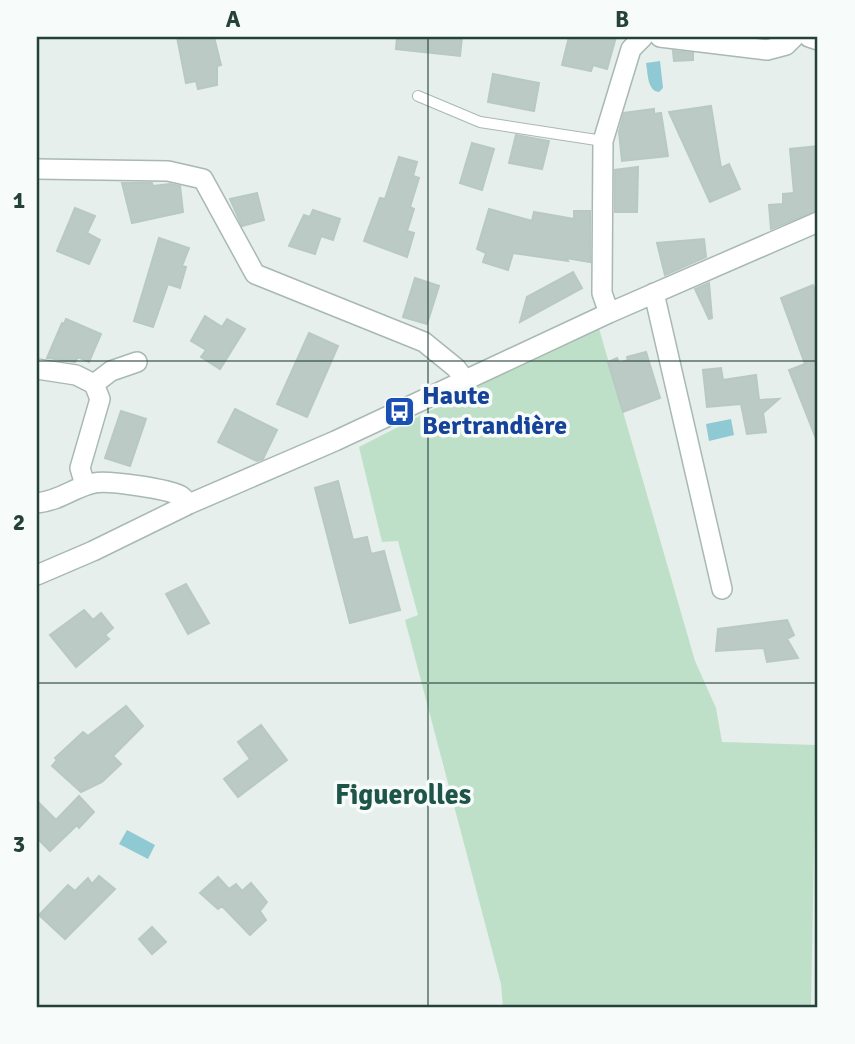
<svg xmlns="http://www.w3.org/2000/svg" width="855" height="1044" viewBox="0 0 855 1044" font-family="Signika,sans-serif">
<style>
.green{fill:#bfe0c8}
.water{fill:#8ec9d4}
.building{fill:#bbcac4;stroke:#b8c9c2;stroke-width:2}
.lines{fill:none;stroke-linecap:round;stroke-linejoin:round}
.service-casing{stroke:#a8b8b2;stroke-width:12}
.minor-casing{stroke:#a8b8b2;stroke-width:22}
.service{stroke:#fff;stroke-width:10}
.minor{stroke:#fff;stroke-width:19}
.grid{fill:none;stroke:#24423a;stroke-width:2;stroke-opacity:0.55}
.labels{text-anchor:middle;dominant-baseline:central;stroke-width:7;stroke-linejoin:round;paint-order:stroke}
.transit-label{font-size:26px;font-weight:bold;fill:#164399;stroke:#f7fbf9;text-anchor:start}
.neighbourhood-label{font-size:28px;font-weight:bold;fill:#1f5548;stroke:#f7fbf9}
.neatline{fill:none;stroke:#24423a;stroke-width:2.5}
.grid-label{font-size:23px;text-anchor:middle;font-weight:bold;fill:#24423a}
</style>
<rect width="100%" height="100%" fill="#e6efeb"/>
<path class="green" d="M598,325L695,661L716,708L722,742L816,745L811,1007H503L501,984L405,620L418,615L398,541L382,542L359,447Z"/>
<path class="water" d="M660,61L663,88L659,92C647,91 648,73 646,63Z
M731,419L734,435L709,441L706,424Z
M127,830L155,845L148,859L119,844Z"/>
<path class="building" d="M177,37H214L221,65L217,66V85L198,89L196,81L186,83Z
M397,37H462L460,56L396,49Z
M569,37H616L607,69L593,65L591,71L562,65Z
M673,51L693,53V60L674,61Z
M493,74L539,83L534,111L488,102Z
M711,106L721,168L729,164L740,189L710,202L669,112Z
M654,109V114L661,113L668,156L622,161L619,132L624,113Z
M516,135L549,141L542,169L509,163Z
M472,143L494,149L482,190L460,183Z
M818,146V210L771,229L769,205L783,204V194L794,193L790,149Z
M399,157L417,162L413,176L419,178L410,207L414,209L407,231L414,233L407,257L364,241L380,198L385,199Z
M638,167L637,212H615V170Z
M122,183H152L153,186L170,184L180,186L183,212L132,223Z
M257,193L264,220L242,226L230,199Z
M75,208L95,216L87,233L100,240L89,264L57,251Z
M489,209L532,221L534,212L574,219V211H590V262L566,258L568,261L513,253L508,270L483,262L486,253L477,249Z
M313,210L340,219L333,240L321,236L315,254L289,246L304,215L310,217Z
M159,238L189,248L182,266L186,267L180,288L168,284L153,327L134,321Z
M704,239L706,257L665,275L657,243Z
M573,272L582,288L520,322L527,297Z
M415,278L439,286L427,324L403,317Z
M709,283L712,318L709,319L695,289Z
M813,285L818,299L817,441L789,370L805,364L781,298Z
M205,316L222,327L227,319L245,329L220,369L201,357L206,350L191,341Z
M66,319L101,334L89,362L78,357L75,362L47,358L62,323L64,324Z
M309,333L338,346L307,417L277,404Z
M646,352L660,398L623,412L608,362L617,358L619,363L628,360L627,357Z
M721,368L723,380L756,375L759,400L779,399L763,413L766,432L747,434L741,404L707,407L703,370Z
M235,409L277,430L263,459L257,461L218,442Z
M121,411L146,419L130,466L105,458Z
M338,481L353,540L367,537L371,554L384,551L400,610L350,623L315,488Z
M186,584L209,623L188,634L166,594Z
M84,610L93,620L101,613L113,628L105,635L109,639L76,667L50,635Z
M787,620L794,635L787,639L798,658L767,662L764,648L716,651L718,629Z
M126,706L143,726L113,756L121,764L102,782L81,792L52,766L57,760L55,758L83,732L88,736Z
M261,725L287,760L238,797L224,779L250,759L238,742Z
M79,796L94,812L79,828L77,825L50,851L37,838V801L56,820Z
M99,876L115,889L65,939L39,915L68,885L75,891L88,878L92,884Z
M218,877L229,889L236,884L242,891L251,883L267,902L260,911L266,920L250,935L222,906L218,909L200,893Z
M152,927L166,942L152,954L139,939Z"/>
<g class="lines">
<defs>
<path id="service" d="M418,96L480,122L603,141"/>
<path id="minor" d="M660,37L767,50L786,45L794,37
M809,37L818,40
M37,169L168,171L203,179L255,274L424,342L456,368L465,380
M654,293L722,589
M609,313L602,293L603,141L631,49L643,37
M37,369L76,375L94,384L100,399L80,468L85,485
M94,384L111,371L137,362
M37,503C62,500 72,488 94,483C108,480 169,489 181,496C184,498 186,501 189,504
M37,575L93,551L189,504L335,441L609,313L818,222"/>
</defs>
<use href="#service" class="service-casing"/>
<use href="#minor" class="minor-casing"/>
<use href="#service" class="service"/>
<use href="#minor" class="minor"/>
</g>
<path class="grid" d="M428,37V1007M37,361H818M37,683H818"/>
<defs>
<symbol id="bus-square" viewBox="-11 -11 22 22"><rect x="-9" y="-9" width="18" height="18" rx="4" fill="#1a4fb4" stroke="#f7fbf9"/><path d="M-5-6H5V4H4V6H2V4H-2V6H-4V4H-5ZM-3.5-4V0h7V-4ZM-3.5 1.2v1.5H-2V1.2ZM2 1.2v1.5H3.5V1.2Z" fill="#fff"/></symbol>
</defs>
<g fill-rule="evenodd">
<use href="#bus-square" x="382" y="394" width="35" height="35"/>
</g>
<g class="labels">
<g class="transit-label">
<text x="422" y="396">Haute<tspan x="422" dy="30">Bertrandière</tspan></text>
</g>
<g class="neighbourhood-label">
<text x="403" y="795">Figuerolles</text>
</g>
</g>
<rect width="855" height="1044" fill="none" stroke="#f7fbf9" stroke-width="77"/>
<rect x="38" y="38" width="778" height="968" class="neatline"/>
<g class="grid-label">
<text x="233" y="27">A</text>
<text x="622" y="27">B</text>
<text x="19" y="208">1</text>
<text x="19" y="530">2</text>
<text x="19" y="852">3</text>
</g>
</svg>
